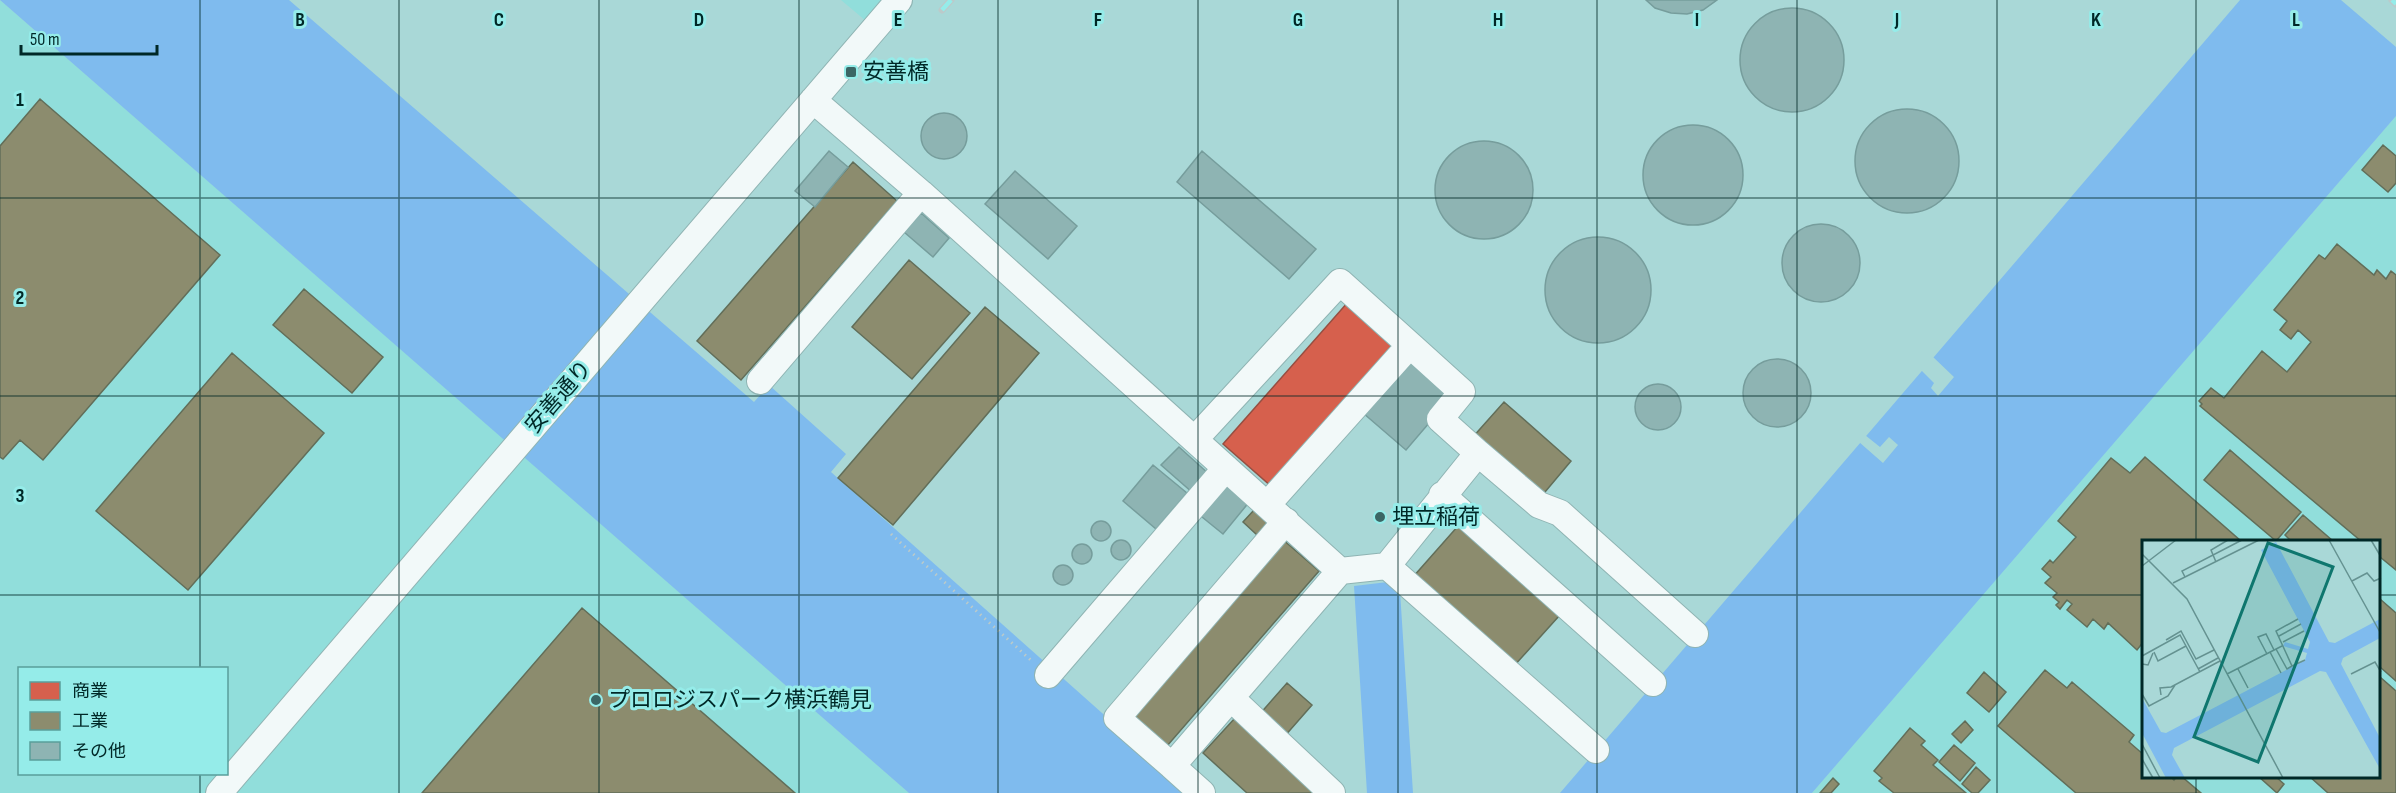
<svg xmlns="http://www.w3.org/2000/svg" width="2396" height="793" viewBox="0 0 2396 793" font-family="'Sofia Sans Condensed','Noto Sans JP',sans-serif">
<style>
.built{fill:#91dedb;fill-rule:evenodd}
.water{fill:#7fbbee}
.pier{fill:#a9d8d7}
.shops{fill:#d6604d;stroke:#964f42;stroke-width:1.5}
.industry{fill:#8c8c6e;stroke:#626e59;stroke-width:1.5}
.building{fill:#8eb4b3;stroke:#769d9c;stroke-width:1.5}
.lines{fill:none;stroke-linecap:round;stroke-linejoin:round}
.minor-casing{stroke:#8fb4b3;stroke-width:28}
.path{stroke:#bbcac9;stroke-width:3;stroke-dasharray:1.5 4.5;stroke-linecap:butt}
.minor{stroke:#f2f9f9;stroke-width:26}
.rail-casing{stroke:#bccaca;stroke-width:7}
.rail{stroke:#95ece9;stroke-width:4.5;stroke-dasharray:14;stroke-linecap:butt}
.grid{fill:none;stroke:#002827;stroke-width:1.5;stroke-opacity:0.55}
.poi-dot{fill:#3b6665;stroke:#95ece9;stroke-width:2}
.labels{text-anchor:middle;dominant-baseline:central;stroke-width:6;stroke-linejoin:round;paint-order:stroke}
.poi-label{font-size:22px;fill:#002827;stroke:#95ece9;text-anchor:start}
.street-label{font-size:22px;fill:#002827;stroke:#95ece9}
.inset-road{fill:none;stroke:#659291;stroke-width:1.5}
.view{fill:#0f766e;fill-opacity:0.15;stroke:#0f766e;stroke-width:3}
.inset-edge{fill:none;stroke:#002827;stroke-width:3}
.grid-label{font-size:20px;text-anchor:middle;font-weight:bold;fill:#002827;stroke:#95ece9;stroke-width:6;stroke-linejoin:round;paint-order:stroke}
</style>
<rect width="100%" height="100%" fill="#a9d8d7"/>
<path class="built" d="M0,0L544,474L909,793H0ZM20,668H226V774H20Z
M841,0H884L866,21Z
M2396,116V793H1812L2006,567ZM2144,541H2380V776H2144Z"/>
<path class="water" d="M0,0H289L754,402L769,385L846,454L831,472L1192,793H909Z
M2240,0H2341L2396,47V116L1812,793H1560Z
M1388,582L1400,591L1413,793H1367L1354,586Z"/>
<path class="pier" d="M1932,356L1954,377L1938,396L1931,388L1934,383L1921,370Z
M1865,435L1880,447L1889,437L1898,445L1883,463L1859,442Z"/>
<path class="shops" d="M1348,302L1398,347L1273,488L1223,444Z"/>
<path class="industry" d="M40,99L220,255L43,460L20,440L3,459L0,457V146Z
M2383,145L2396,156V183L2388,192L2362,170Z
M853,162L897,201L741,380L697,341Z
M2337,244L2374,275L2377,270L2386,279L2391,271L2396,275V570L2380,557V541H2361L2200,406L2202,404L2199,401L2211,388L2224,398L2262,351L2287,372L2311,342L2298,330L2291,339L2280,330L2287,321L2274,310L2319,255L2325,259Z
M909,260L970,313L912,379L852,327Z
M304,289L383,357L352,393L273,325Z
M985,307L1039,353L893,525L838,478Z
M232,353L324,433L188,590L96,511Z
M1504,402L1571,461L1540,498L1472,438Z
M2230,450L2301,512L2276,541L2204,480Z
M2145,457L2241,541H2144V641L2137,650L2108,623L2104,629L2093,619L2087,627L2067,610L2072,604L2067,600L2060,609L2056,605L2059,602L2053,597L2057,593L2045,583L2051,577L2042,569L2050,560L2053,563L2076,537L2058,521L2111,458L2130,473Z
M1254,510L1268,522L1257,535L1243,522Z
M2303,515L2333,541H2291L2285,535Z
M1458,526L1559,616L1513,667L1413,577Z
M1281,538L1319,571L1167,746L1129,713Z
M2380,599L2396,613V681L2380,667Z
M582,608L795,793H422Z
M2045,670L2067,688L2072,682L2134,735L2129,742L2144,755V776H2170L2174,780L2177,776H2181L2201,793H2076L1998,726Z
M1984,672L2006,692L1989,712L1967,693Z
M2380,677L2396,691V793H2328L2309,776H2380Z
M1287,683L1312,705L1284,737L1259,715Z
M1235,718L1317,793H1247L1203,753Z
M1965,721L1973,730L1961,743L1952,734Z
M1910,728L1925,741L1921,745L1938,760L1933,765L1966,793H1894L1879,781L1882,778L1874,771Z
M1954,745L1975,763L1960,781L1939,762Z
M1976,767L1990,780L1978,793H1972L1962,784Z
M2258,776H2275L2284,784L2277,793Z
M1833,778L1839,784L1831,793H1820Z"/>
<path class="building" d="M1646,0H1717L1703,10L1687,14L1671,13L1655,8Z
M1740 60a52 52 0 1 1 104 0a52 52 0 1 1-104 0Z
M1855 161a52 52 0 1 1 104 0a52 52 0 1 1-104 0Z
M921 136a23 23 0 1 1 46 0a23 23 0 1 1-46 0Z
M1643 175a50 50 0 1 1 100 0a50 50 0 1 1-100 0Z
M1435 190a49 49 0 1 1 98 0a49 49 0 1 1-98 0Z
M829,151L848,167L815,207L795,191Z
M1202,151L1316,249L1289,279L1177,182Z
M1015,171L1077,226L1048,259L985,204Z
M921,213L949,238L933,257L904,232Z
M1782 263a39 39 0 1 1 78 0a39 39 0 1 1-78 0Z
M1545 290a53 53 0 1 1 106 0a53 53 0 1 1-106 0Z
M1743 393a34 34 0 1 1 68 0a34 34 0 1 1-68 0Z
M1410,359L1453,395L1406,450L1363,413Z
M1635 407a23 23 0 1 1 46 0a23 23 0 1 1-46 0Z
M1179,447L1210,475L1193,493L1161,465Z
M1153,465L1187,493L1156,529L1123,501Z
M1224,480L1250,501L1223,534L1197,513Z
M1091 531a10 10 0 1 1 20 0a10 10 0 1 1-20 0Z
M1111 550a10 10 0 1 1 20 0a10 10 0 1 1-20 0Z
M1072 554a10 10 0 1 1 20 0a10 10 0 1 1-20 0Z
M1053 575a10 10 0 1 1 20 0a10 10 0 1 1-20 0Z"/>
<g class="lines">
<defs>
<path id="minor" d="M813,100L921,193L1340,571
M1410,345L1462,392L1440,419L1478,453
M760,381L921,193
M1195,439L1340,282L1410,345L1267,505
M1442,495L1653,683
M1387,566L1596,750
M1048,675L1226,468
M1232,699L1332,793
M1172,766L1117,718L1286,521
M219,793L899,0
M1202,793L1172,766L1340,571L1387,566L1478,453L1539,505L1560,513L1695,634"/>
</defs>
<use href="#minor" class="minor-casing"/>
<path class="path" d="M891,534L1033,662"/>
<use href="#minor" class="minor"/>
<defs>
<path id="rail" d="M2392,0L2396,4
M942,10L951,0"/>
</defs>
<use href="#rail" class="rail-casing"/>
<use href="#rail" class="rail"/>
</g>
<path class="grid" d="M200,0V668M399,0V793M599,0V793M799,0V793M998,0V793M1198,0V793M1398,0V793M1597,0V793M1797,0V793M1997,0V793M2196,0V541M0,198H2396M0,396H2396M0,595H2144M2380,595H2396M200,774V793M2196,776V793"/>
<g class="poi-dot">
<rect x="845" y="66" width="12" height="12" rx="3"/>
<circle cx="1380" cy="517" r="6"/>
<circle cx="596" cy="700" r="6"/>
</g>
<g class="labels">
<g class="poi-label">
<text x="863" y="72">安善橋</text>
<text x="1392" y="517">埋立稲荷</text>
<text x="608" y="700">プロロジスパーク横浜鶴見</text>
</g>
<g class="street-label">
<text transform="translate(559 397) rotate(-49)">安善通り</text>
</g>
</g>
<g transform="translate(2142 540)">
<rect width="238" height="238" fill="#a9d8d7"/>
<path d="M134,2L187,102L193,103L238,79V98L201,118L199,124L238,198V229L184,132L178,131L32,208L30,215L43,238H24L0,193V158L19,192L24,193L163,120L165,113L141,106L143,102L166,109L168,102L119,10Z" fill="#7fbbee"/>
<path class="inset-road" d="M187,0L239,94M229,0L239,17M0,14L45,59L141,238M74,22L69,10L86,0M0,26L34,0M43,37L40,31L100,0M210,41L225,33L232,41L239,38M31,43L117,0M156,79L134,91L150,126L163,120M137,96L159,84M24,100L39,91L54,119L72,110M141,102L162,91M134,109L145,129L150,126M12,112L16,121L44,106M128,112L139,133M125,114L116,97L124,94L132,110M0,116L38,95L58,132M0,124L6,125L11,113M56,129L76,118M96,129L106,148M85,134L140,106M209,134L233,122L239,132M0,154L7,166L26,156L33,145M19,155L18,148L29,147L78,121M0,204L18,238M0,219L11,238"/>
<path class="view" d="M126,3L191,27L116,222L52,197Z"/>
<rect width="238" height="238" class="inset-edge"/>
</g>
<g class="grid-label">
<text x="300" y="26">B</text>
<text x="499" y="26">C</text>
<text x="699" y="26">D</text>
<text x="898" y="26">E</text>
<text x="1098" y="26">F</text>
<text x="1298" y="26">G</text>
<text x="1498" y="26">H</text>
<text x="1697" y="26">I</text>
<text x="1897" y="26">J</text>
<text x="2096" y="26">K</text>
<text x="2296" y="26">L</text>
<text x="20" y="106">1</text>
<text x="20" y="304">2</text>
<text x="20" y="502">3</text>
</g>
<rect x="18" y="667" width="210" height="108" fill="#95ece9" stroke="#599e9b" stroke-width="1.5"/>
<rect x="30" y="682" width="30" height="18" fill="#d6604d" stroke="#599e9b" stroke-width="1.5"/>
<text x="72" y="697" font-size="18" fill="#002827">商業</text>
<rect x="30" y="712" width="30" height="18" fill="#8c8c6e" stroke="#599e9b" stroke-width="1.5"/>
<text x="72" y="727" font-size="18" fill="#002827">工業</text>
<rect x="30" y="742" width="30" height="18" fill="#8eb4b3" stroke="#599e9b" stroke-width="1.5"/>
<text x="72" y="757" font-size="18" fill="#002827">その他</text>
<path d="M21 45v9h136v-9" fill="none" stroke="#002827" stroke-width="3"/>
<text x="30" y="45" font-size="18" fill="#002827" stroke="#95ece9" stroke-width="4.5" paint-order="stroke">50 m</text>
</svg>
